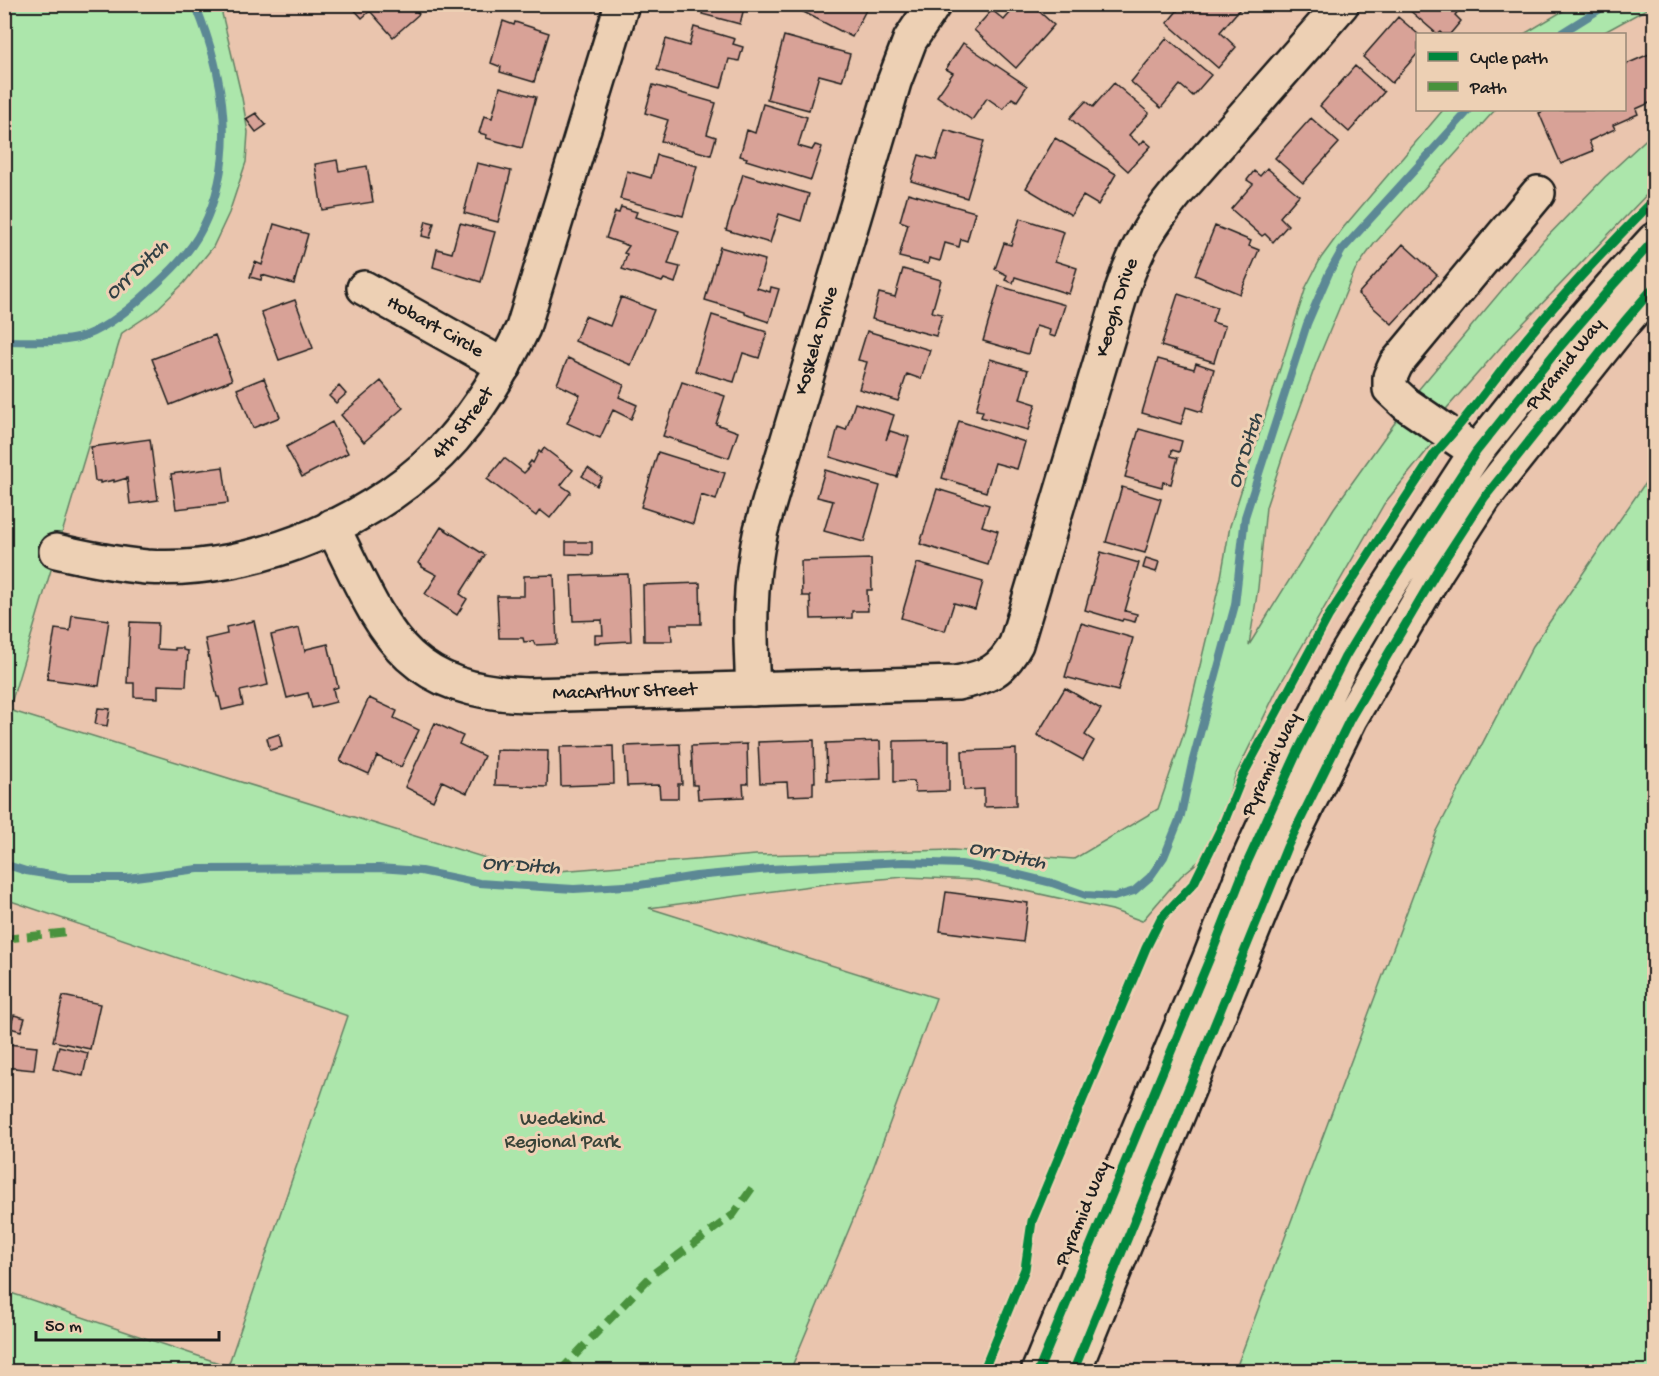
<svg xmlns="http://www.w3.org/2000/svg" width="1659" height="1376" viewBox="0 0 1659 1376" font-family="'Gochi Hand',sans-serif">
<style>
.green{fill:#ace6ab;stroke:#648164;stroke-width:1.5}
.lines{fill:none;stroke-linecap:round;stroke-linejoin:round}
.stream{stroke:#5c8895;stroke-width:8}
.building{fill:#d8a297;stroke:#1c1c1c;stroke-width:1.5}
.minor-casing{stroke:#1c1c1c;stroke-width:38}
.major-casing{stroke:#1c1c1c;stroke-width:38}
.minor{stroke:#edd0b4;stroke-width:33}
.major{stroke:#edd0b4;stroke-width:33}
.quiet{stroke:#49923c;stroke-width:8;stroke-dasharray:15 8;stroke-linecap:butt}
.cycleway-casing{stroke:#edd0b4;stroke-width:13}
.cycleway{stroke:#00873e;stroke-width:9}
.labels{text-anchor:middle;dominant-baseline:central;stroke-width:6;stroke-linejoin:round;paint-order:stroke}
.street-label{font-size:20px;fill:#1c1c1c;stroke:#edd0b4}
.park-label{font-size:20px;fill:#394439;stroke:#edd0b4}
.water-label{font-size:21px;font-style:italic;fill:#314044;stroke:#edd0b4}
</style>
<rect width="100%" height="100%" fill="#eac5ae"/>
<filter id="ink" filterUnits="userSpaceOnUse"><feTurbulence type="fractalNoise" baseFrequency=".0167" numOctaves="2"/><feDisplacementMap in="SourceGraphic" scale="12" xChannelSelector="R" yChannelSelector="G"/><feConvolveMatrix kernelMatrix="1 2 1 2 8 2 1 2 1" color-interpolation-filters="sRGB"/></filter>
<g filter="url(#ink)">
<path class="green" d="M5,5H220L242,98L248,132L246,162L229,213L213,247L184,283L155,311L122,333L9,710L534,873L756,855L953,850L1074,859L1158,809L1184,733L1221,577L1230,526L1306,287L1321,258L1343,228L1443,110H1495L1374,244L1355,270L1316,364L1285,449L1266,507L1258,588L1249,645L1334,508L1419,389L1543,241L1605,177L1654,132V187L1508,339L1447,408L1433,443L1384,504L1278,688L1235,776L1211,851L1181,876L1142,921L1112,910L977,880L905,877L833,883L649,908L936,998L862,1198L790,1371H5V1291L228,1366L348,1016L5,899Z
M1573,5L1654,4V5L1601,34H1524Z
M1654,470V1371H1235L1437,831L1533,646Z"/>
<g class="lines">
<path class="stream" d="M1560,34L1608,4
M4,341C28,341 55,343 77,338C103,331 130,309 149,291C169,273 190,253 202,229C238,157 225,76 195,4
M4,864L26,871L70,878H127L198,869L379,868L421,871L479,883L574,889L640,885L696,876L770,869L903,862L961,864L1007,872L1052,883L1086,895L1114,897L1134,891L1150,877L1164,857L1181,815L1192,763L1235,605L1245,517L1307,324L1329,273L1342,250L1469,110"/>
</g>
<path class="building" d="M352,4H411L419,14L393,37L370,11L362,18L351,6Z
M704,4H745L740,24L702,14Z
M859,4L866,10L852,37L790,5Z
M1018,4H1031L1054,25L1016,68L974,30L992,10L1004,20Z
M1183,4H1233L1239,10L1220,32L1236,47L1218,68L1167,23Z
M1410,4H1464L1455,15L1461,21L1450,34H1442L1440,32L1437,34L1407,8Z
M1398,17L1418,34V53L1392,83L1363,57Z
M503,21L514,25L515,22L549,33L534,82L500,72L501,67L491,63Z
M694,27L735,39L733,44L743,47L739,61L729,59L721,88L657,70L666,39L689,46Z
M784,36L850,54L842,81L819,75L809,110L767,99Z
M1167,38L1211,75L1193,96L1180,85L1161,108L1131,82Z
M963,43L1027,86L1017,101L1012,98L1003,109L987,98L972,120L937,96L953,73L946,69Z
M1654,52V101L1636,109L1638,114L1613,125L1615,129L1589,141L1593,151L1561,164L1539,113L1546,110H1624V65Z
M1355,66L1384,92L1349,132L1320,106Z
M1114,83L1149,113L1129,135L1140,145L1144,140L1151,146L1128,171L1070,118L1086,101L1093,107Z
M653,85L716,103L707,134L716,137L711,155L661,141L668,120L645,113Z
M500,87L536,97L522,148L486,138L487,135L479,133L484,116L492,118Z
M763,104L807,117L798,146L812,150L815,145L822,147L811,180L746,160L747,158L740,156L747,130L755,133Z
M256,113L266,125L256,132L246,119Z
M1311,118L1339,143L1303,183L1275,158Z
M945,130L984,141L967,198L911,181L919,155L936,160Z
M1055,138L1116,174L1098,205L1083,196L1071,215L1026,188Z
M657,155L697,166L683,216L620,199L627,171L651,178Z
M337,160L339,171L367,166L373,202L322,210L315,164Z
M477,163L511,171L498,222L464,213Z
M1267,168L1299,195L1280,217L1288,225L1273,242L1265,234L1262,236L1231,209L1253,184L1247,180L1254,171L1260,176Z
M743,174L809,194L801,221L779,214L770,243L726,230Z
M908,193L975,212L967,241L961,239L959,247L945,243L940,261L929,258L928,264L899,257L908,224L900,221Z
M621,207L637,212L635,217L679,231L668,264L680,267L675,283L664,279L662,282L622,269L627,254L624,253L629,246L606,238L615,212L619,213Z
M1020,218L1064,232L1055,261L1077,268L1069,294L1015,277L1013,283L1005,280L1007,275L995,269L1004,243L1011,245Z
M426,221L434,223L430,238L422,236Z
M460,223L495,232L481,282L433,267L437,249L452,253Z
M274,224L308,234L294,284L262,275L261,280L250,277L255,262L262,265Z
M1215,226L1251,241L1249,246L1259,250L1240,294L1195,275Z
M1403,244L1437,275L1392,324L1358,294Z
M720,247L765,260L757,288L770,292L771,287L779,289L769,322L745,314V312L705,300Z
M903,269L941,280L932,312L942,314L936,336L872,319L879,293L895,297Z
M999,286L1065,305L1055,337L1049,335L1050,330L1036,326L1028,354L983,341Z
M1178,294L1217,307L1212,322L1225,326L1214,362L1161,346Z
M621,297L654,310L631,365L575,341L585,316L610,326Z
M295,300L313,348L279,360L261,312Z
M712,315L767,332L759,358L743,353L734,382L695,371Z
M867,331L930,350L921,379L907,374L898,401L859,389L867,362L858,360Z
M215,335L232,380L170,405L152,359Z
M568,358L624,385L619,397L637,405L631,419L613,410L600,438L567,423L580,395L557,384Z
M990,359L1028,370L1020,399L1036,404L1028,430L981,417L983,411L976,410Z
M1158,359L1194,369L1196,363L1214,369L1202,412L1186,407L1181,424L1142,413Z
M264,378L280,417L253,428L237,389Z
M381,381L403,408L364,442L341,415Z
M682,382L725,396L716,424L738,432L729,458L663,436Z
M339,386L346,394L336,403L329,396Z
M855,403L894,415L886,440L890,431L909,437L897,477L830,457L838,427L846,430Z
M959,421L1025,442L1017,469L995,463L986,492L942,478Z
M332,422L348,453L302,477L286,447Z
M1139,429L1182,441L1179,452L1172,450L1171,456L1178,458L1171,484L1163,482L1162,487L1125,477Z
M150,439L158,500L130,504L127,478L114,482V480L100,483V481H95L91,447Z
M544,448L573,470L561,485L571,492L550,518L540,510L536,516L487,479L504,458L524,473L530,467L528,465L531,461L533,463L539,451L541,453Z
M658,452L725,473L716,500L701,495L693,524L641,507Z
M223,467L228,503L176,509L171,474Z
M588,468L602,478L597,486L582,476Z
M825,470L880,486L864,542L824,531L833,501L817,497Z
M1122,487L1161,499L1145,553L1106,542Z
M937,489L989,505L982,526L998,531L988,565L920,544Z
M441,527L485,555L460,594L467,599L457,615L425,594L437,575L422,567V565L418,563Z
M566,542H592V555L566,554Z
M1101,552L1139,563L1125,611L1137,614L1135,622L1123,619L1122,621L1085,610Z
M1146,558L1159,562L1156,572L1143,568Z
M871,559L872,590H867L868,611H852V618L811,619L810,596H802L801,561Z
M917,563L983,582L975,609L954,603L945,631L901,618Z
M628,574L631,641L595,643V635H603L602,620L573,621L571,576Z
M554,575L557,644L535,645L533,641L524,642L523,638H499L497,596H524V576Z
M700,583L701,624H671L672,641H644L643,585Z
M72,615L109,620L99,686L47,679L55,629L70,631Z
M254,621L268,685L240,691L243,705L222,710L219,697H217L205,639L227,634L226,627Z
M130,622L158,623L157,649L175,650V648H183V650L188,651L186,686L158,685V698L134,697V683H127Z
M1081,623L1133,638L1118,691L1065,677Z
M299,628L305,651L307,649L328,644L338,687L333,689L336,702L312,708L308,693L287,698L271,635Z
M1065,688L1101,709L1085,735L1094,741L1083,760L1037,735Z
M369,698L397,711L394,718L419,730L401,767L377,756L369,774L340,761Z
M98,708L110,709L107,726L95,724Z
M435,723L463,736L459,744L484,756L467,793L442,781L433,801L405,787Z
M279,734L282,747L270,750L267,738Z
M814,740L815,782H813V795L788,796L787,782L760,783L758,742Z
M949,740V791L915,792L914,781L894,782V741Z
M880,741L881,779L827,781L826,743Z
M680,744L682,784H678V798H660L659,785L627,786L625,746Z
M747,744L748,784H743L744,797L698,799L697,785H693L691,746Z
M613,746L614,784L561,786L560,747Z
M1016,749V806L984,807V789L964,790L962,751Z
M496,750L548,751L547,787L495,785Z
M946,892L1028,903L1023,942L940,931Z
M63,996L100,1004L90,1049L53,1041Z
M14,1015L25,1018L21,1031L10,1028Z
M7,1044L37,1047L34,1070L4,1067Z
M59,1046L88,1053L83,1076L53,1069Z"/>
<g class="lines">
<defs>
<g id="minor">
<path id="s1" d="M364,288L504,366"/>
<path d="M1476,452L1406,404L1390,389V377L1396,364L1538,193"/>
<path id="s2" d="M332,526C383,627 399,691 528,695L957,683C987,677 1001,672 1016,644L1123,287C1137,246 1151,224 1178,191L1342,4"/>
<path id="s3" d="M56,551C86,558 116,564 146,567C254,574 382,520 453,439C482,406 504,368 523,328L622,4"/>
<path id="s4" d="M753,689C750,632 748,586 761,530L894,82L910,40L934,4"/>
</g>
<path id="major" d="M1038,1372L1209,960L1247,863L1296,755L1345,657L1377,604L1476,452L1558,349L1613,285L1654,240
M1073,1372L1287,847L1350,719L1438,569L1484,498L1624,322L1654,287"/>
</defs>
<use href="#minor" class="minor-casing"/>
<use href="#major" class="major-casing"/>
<use href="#minor" class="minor"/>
<use href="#major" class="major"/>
<path class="quiet" d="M4,939L68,932
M559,1372L654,1273L733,1215L752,1188"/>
<defs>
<path id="cycleway" d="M983,1372L1025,1269L1032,1221L1146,948L1161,918L1194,883L1224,822L1243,775L1328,617L1435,453C1471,415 1499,371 1533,331C1571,286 1612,242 1654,200
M1038,1372L1209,960L1247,863L1296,755L1345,657L1377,604L1476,452L1558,349L1613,285L1654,240
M1073,1372L1287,847L1350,719L1438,569L1484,498L1624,322L1654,287"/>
</defs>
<use href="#cycleway" class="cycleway-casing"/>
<use href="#cycleway" class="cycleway"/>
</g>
</g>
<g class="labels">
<g class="street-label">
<text stroke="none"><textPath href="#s2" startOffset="1134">Keogh Drive</textPath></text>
<text stroke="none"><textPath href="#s1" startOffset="81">Hobart Circle</textPath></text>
<text stroke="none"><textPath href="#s4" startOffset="357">Koskela Drive</textPath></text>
<text transform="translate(1566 365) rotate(-51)">Pyramid Way</text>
<text stroke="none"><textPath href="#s3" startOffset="453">4th Street</textPath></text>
<text stroke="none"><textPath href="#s2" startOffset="376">MacArthur Street</textPath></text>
<text transform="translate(1272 765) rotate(-65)">Pyramid Way</text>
<text transform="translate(1084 1214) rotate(-67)">Pyramid Way</text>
</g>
<g class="park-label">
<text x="562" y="1120">Wedekind<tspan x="562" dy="23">Regional Park</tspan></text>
</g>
<g class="water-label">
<text transform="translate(138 271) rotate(-43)">Orr Ditch</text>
<text transform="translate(1247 451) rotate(-72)">Orr Ditch</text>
<text transform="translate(1007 857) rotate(12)">Orr Ditch</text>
<text transform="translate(521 867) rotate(4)">Orr Ditch</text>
</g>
</g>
<rect width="1659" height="1376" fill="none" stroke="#edd0b4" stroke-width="24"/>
<rect x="12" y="12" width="1635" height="1352" fill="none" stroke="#1c1c1c" stroke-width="2" filter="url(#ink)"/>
<rect x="1416" y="33" width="210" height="78" fill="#edd0b4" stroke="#998877" stroke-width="1.5"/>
<rect x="1428" y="52" width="30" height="9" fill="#00873e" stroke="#998877" stroke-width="1.5"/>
<text x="1470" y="63" font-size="18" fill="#1c1c1c">Cycle path</text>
<rect x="1428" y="82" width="30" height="9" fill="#49923c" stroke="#998877" stroke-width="1.5"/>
<text x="1470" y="93" font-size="18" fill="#1c1c1c">Path</text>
<path d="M36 1331v9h183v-9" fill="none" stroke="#1c1c1c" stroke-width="3"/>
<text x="45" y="1331" font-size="18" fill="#1c1c1c" stroke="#edd0b4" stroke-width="4.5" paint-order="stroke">50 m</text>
</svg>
